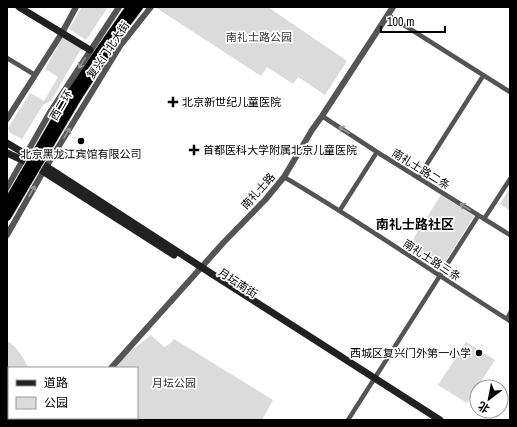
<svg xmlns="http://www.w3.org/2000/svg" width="517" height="427" viewBox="0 0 517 427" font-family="'Archivo Narrow','Noto Sans SC',sans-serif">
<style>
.green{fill:#dbdbdb}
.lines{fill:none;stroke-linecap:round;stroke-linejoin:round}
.trunk-casing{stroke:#dbdbdb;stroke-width:10}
.minor{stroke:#545454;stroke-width:4.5}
.tertiary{stroke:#545454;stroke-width:6}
.secondary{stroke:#212121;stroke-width:7}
.trunk{stroke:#000;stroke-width:8}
.trunk-bridge-casing{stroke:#dbdbdb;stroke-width:10;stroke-linecap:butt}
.trunk-bridge{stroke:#000;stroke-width:8}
.oneway{stroke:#989898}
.poi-dot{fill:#000;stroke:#fff;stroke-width:1.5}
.labels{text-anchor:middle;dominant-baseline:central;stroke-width:3.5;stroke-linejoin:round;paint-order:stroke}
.park-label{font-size:11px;fill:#323232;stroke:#fff}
.street-label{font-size:11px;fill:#000;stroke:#fff}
.poi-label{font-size:11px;fill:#000;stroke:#fff;text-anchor:start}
.quarter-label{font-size:13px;font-weight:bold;fill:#000;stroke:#fff}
</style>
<rect width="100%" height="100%" fill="#fff"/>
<path class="green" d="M82,7H108L86,40L69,29Z
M155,7H268L347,61L325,95L298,77L293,84L267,67L261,76Z
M63,37L82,47L51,101L43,105L22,139L10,133L8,128L30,93L44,101L58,77L45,69Z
M510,188V211L500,204Z
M441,195L474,216L441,268L408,247Z
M151,335L164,347L171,343L174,339L273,400L262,420H80L81,418H137V368H114L120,360Z
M7,341C18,347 23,358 29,368H9V403L7,406Z
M466,342L495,360L467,403L438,385Z"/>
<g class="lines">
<defs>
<path id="trunk" d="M71,93L95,57L130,7
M78,97L120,32L139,7"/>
</defs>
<use href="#trunk" class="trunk-casing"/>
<path class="minor" d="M388,15L510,92
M7,58L35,75
M322,116L377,152L510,235
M284,177C361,222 434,273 510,321
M418,178L483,76
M340,210L377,152
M484,219L510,179
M507,319L510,313
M348,420L478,216"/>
<path class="tertiary" d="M7,119L62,33L76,7
M7,188L49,114L119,7
M7,235L43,172L120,46L151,7
M111,368L224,242L265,200L284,177L312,130L322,116L393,7
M75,420L76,418"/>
<path class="secondary" d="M19,7L90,50
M7,143L47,167L212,274L440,420
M7,153L33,165L174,255"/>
<use href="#trunk" class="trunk"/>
<defs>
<path id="trunk-bridge" d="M7,203L71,93
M7,217L78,97"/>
</defs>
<use href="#trunk-bridge" class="trunk-bridge-casing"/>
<use href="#trunk-bridge" class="trunk-bridge"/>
</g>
<defs><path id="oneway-shaft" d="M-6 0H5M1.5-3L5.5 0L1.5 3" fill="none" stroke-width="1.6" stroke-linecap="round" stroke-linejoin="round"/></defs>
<g class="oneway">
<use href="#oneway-shaft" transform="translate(82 63) rotate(122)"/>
<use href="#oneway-shaft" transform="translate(344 130) rotate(-147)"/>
<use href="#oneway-shaft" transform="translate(67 133) rotate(-59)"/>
<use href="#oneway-shaft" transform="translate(32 191) rotate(-60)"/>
<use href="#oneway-shaft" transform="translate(465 207) rotate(-148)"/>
</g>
<g class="poi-dot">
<path d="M171 96h4v4h4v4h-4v4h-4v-4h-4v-4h4z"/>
<circle cx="81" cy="141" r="4"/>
<path d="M192 144h4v4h4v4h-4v4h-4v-4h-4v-4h4z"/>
<circle cx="479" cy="353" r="4"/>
</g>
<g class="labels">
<g class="park-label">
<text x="259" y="37">南礼士路公园</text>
<text x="174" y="383">月坛公园</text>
</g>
<g class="street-label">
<text transform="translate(108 50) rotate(-56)">复兴门北大街</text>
<text transform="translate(61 105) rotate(-59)">西二环</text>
<text transform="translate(421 169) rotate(32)">南礼士路二条</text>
<text transform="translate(258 191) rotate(-48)">南礼士路</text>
<text transform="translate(432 260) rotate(33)">南礼士路三条</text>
<text transform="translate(238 283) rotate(33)">月坛南街</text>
</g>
<g class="poi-label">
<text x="182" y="102">北京新世纪儿童医院</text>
<text x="203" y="150">首都医科大学附属北京儿童医院</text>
<text x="81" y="154" text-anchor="middle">北京黑龙江宾馆有限公司</text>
<text x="471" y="353" text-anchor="end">西城区复兴门外第一小学</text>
</g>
<g class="quarter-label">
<text x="415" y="224">南礼士路社区</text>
</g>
</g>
<rect width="517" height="427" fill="none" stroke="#000000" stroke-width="16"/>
<rect x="8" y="367" width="130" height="52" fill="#ffffff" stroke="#999999"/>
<rect x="16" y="380" width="20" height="6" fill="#212121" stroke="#999999"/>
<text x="44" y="387" font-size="12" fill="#000000">道路</text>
<rect x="16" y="397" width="20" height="12" fill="#dbdbdb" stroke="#999999"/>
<text x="44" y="407" font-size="12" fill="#000000">公园</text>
<g transform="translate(489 399) rotate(212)"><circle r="19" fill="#ffffff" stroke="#999999"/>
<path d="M0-3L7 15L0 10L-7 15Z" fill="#000000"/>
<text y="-6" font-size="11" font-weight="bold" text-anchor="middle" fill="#000000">北</text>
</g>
<path d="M381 26v6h64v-6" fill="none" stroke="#000000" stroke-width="2"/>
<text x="387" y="26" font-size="12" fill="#000000" stroke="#ffffff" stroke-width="3" paint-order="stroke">100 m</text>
</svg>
